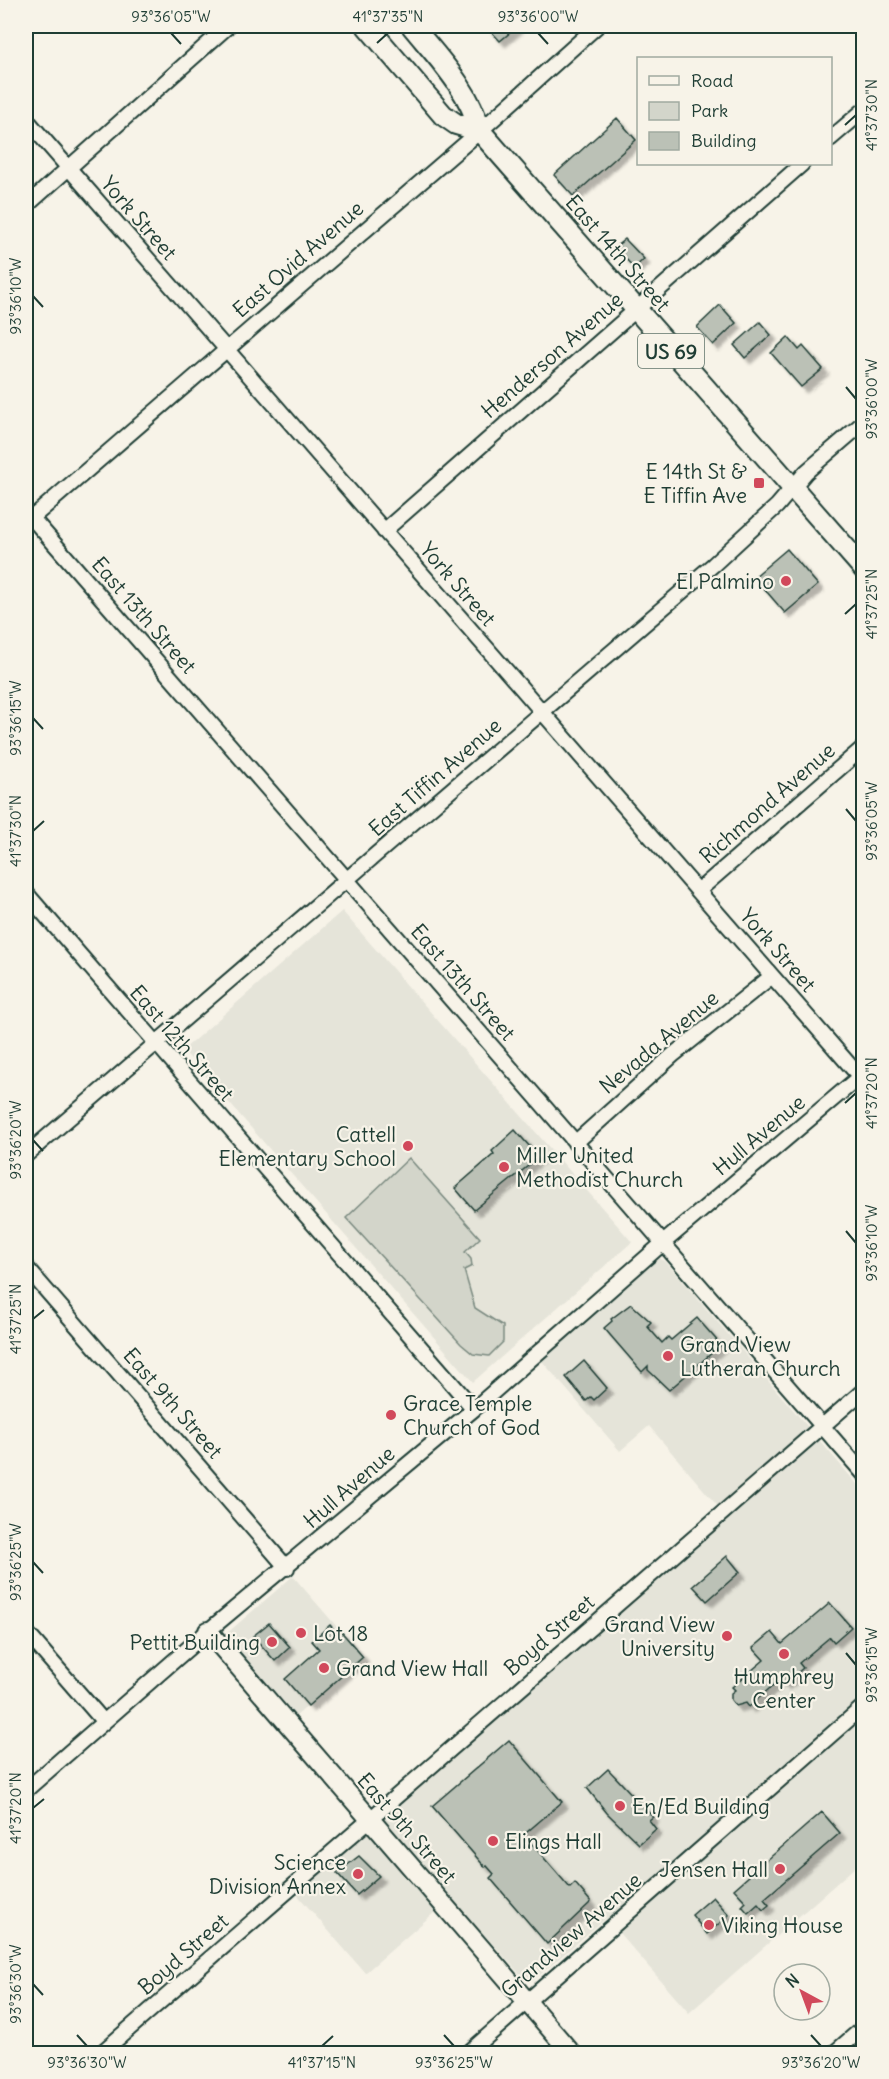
<svg xmlns="http://www.w3.org/2000/svg" width="889" height="2079" viewBox="0 0 889 2079" font-family="Delius,sans-serif">
<style>
.built{fill:#e5e4d9}
.green{fill:#d3d5ca;stroke:#79897f;stroke-width:1.5}
.building{fill:#bbc1b6;stroke:#1f3d34;stroke-width:1.5;filter:url(#shadow)}
.lines{fill:none;stroke-linecap:round;stroke-linejoin:round}
.street-casing{stroke:#1f3d34;stroke-width:18}
.secondary-casing{stroke:#1f3d34;stroke-width:22}
.primary-casing{stroke:#1f3d34;stroke-width:24}
.street{stroke:#f7f3e8;stroke-width:14}
.secondary{stroke:#f7f3e8;stroke-width:18}
.primary{stroke:#f7f3e8;stroke-width:20}
.ticks{fill:none;stroke:#1f3d34;stroke-width:2}
.poi-dot{fill:#d1495b;stroke:#f7f3e8;stroke-width:2}
.labels{text-anchor:middle;dominant-baseline:central;stroke-width:4.5;stroke-linejoin:round;paint-order:stroke}
.shield{fill:#f7f3e8;stroke:#60746a;stroke-width:1.5}
.shield-label{font-size:20px;font-weight:bold;fill:#1f3d34}
.street-label{font-size:21px;fill:#1f3d34;stroke:#f7f3e8}
.poi-label{font-size:21px;fill:#1f3d34;stroke:#f7f3e8;text-anchor:start}
.neatline{fill:none;stroke:#1f3d34;stroke-width:2}
.ticks-label{font-size:15px;text-anchor:middle;fill:#1f3d34}
</style>
<defs>
<filter id="shadow"><feDropShadow dx="5.5" dy="5.5" stdDeviation="1.5" flood-color="#0004"/></filter>
</defs>
<rect width="100%" height="100%" fill="#f7f3e8"/>
<filter id="ink" filterUnits="userSpaceOnUse"><feTurbulence type="fractalNoise" baseFrequency=".0167" numOctaves="2"/><feDisplacementMap in="SourceGraphic" scale="12" xChannelSelector="R" yChannelSelector="G"/><feConvolveMatrix kernelMatrix="1 2 1 2 8 2 1 2 1" color-interpolation-filters="sRGB"/></filter>
<g filter="url(#ink)">
<path class="built" d="M342,911L632,1242L473,1382L183,1050Z
M659,1258L666,1262L863,1491V1860L689,2013L606,1918L534,1980L526,1981L451,1898L365,1973L295,1892L373,1825L217,1642L293,1576L363,1657L295,1717L382,1817L727,1517L649,1426L620,1451L542,1361Z"/>
<path class="green" d="M409,1158L480,1238L465,1252L471,1259L472,1266L464,1270L475,1308L503,1326V1342L489,1356L473,1354L461,1344L346,1218Z"/>
<path class="building" d="M486,26H516L517,27L500,41Z
M617,118L636,140L573,196L554,175Z
M625,239L644,259L634,268L615,247Z
M720,305L736,323L713,345L697,327Z
M760,322L771,335L745,358L734,345Z
M788,337L799,350L803,346L823,369L801,387L771,353Z
M787,549L818,585L785,613L754,577Z
M515,1130L539,1157L474,1210L455,1188L494,1154L492,1151Z
M631,1304L651,1322L647,1326L662,1343L668,1337L671,1340L697,1318L721,1345L669,1390L648,1370V1366L642,1372L604,1328L612,1321L611,1319Z
M584,1361L607,1388L594,1400L591,1397L586,1401L566,1377Z
M727,1556L740,1572L707,1601L693,1586Z
M830,1603L851,1627L834,1642L830,1637L799,1663L803,1668L784,1684L780,1679L749,1707L746,1703L736,1706L731,1700V1693L735,1690L732,1687L764,1660L753,1648L772,1632L782,1644Z
M269,1623L290,1647L275,1661L253,1636Z
M330,1625L337,1633L340,1630L363,1657L308,1706L285,1679L319,1649L312,1641Z
M509,1740L562,1802L520,1838L527,1846L531,1843L570,1888L575,1883L591,1902L547,1944L490,1878L494,1874L487,1866L485,1867L432,1806Z
M608,1769L653,1817L649,1820L656,1829L639,1844L607,1813L587,1788Z
M822,1812L840,1833L764,1899L769,1905L763,1910L758,1904L748,1913L742,1906L746,1902L734,1889Z
M359,1856L379,1876L357,1895L337,1873Z
M713,1897L729,1915L707,1934L692,1915Z"/>
<g class="lines">
<defs>
<path id="street" d="M26,119L860,1077
M830,139L864,110
M26,206L228,26
M32,518L864,1474
M26,523L480,131L597,26
M384,531L802,164
M698,891L864,747
M26,893L474,1409
M575,1143L673,1055L772,976
M26,1155L713,565L777,506L806,472L864,422
M26,1267L287,1568
M26,1632L104,1722
M26,1790L208,1631L474,1409L663,1243L864,1073
M100,2054L864,1390
M467,2054L864,1706
M833,2054L864,2027"/>
<path id="secondary" d="M208,1631L572,2054"/>
<path id="primary" d="M367,26L443,115L456,124L480,131
M412,26C439,59 469,89 480,131L864,569"/>
</defs>
<use href="#street" class="street-casing"/>
<use href="#secondary" class="secondary-casing"/>
<use href="#primary" class="primary-casing"/>
<use href="#street" class="street"/>
<use href="#secondary" class="secondary"/>
<use href="#primary" class="primary"/>
</g>
</g>
<path class="ticks" d="M171,33L181,44M538,33L548,44M377,43L388,33M845,125L856,115M33,296L43,307M846,387L856,399M845,614L856,604M33,718L43,729M846,809L856,821M33,831L44,821M845,1103L856,1093M33,1140L43,1151M846,1231L856,1243M33,1319L44,1310M33,1562L43,1573M846,1653L856,1665M33,1808L44,1799M33,1984L43,1995M77,2035L87,2046M444,2035L454,2046M811,2035L821,2046M322,2046L333,2036"/>
<g class="poi-dot">
<rect x="753" y="477" width="12" height="12" rx="3"/>
<circle cx="786" cy="581" r="6"/>
<circle cx="408" cy="1146" r="6"/>
<circle cx="504" cy="1167" r="6"/>
<circle cx="668" cy="1356" r="6"/>
<circle cx="391" cy="1415" r="6"/>
<circle cx="301" cy="1633" r="6"/>
<circle cx="727" cy="1636" r="6"/>
<circle cx="272" cy="1642" r="6"/>
<circle cx="784" cy="1654" r="6"/>
<circle cx="324" cy="1668" r="6"/>
<circle cx="620" cy="1806" r="6"/>
<circle cx="493" cy="1841" r="6"/>
<circle cx="780" cy="1869" r="6"/>
<circle cx="358" cy="1874" r="6"/>
<circle cx="709" cy="1925" r="6"/>
</g>
<g class="labels">
<rect class="shield" x="638" y="334" width="66" height="34" rx="4.5"/>
<g class="shield-label">
<text x="671" y="351">US 69</text>
</g>
<g class="street-label">
<text transform="translate(139 218) rotate(49)">York Street</text>
<text transform="translate(618 253) rotate(49)">East 14th Street</text>
<text transform="translate(298 259) rotate(-41)">East Ovid Avenue</text>
<text transform="translate(552 355) rotate(-41)">Henderson Avenue</text>
<text transform="translate(458 584) rotate(49)">York Street</text>
<text transform="translate(144 615) rotate(49)">East 13th Street</text>
<text transform="translate(435 777) rotate(-41)">East Tiffin Avenue</text>
<text transform="translate(767 803) rotate(-41)">Richmond Avenue</text>
<text transform="translate(778 950) rotate(49)">York Street</text>
<text transform="translate(463 982) rotate(49)">East 13th Street</text>
<text transform="translate(659 1042) rotate(-40)">Nevada Avenue</text>
<text transform="translate(182 1043) rotate(49)">East 12th Street</text>
<text transform="translate(759 1135) rotate(-40)">Hull Avenue</text>
<text transform="translate(173 1403) rotate(49)">East 9th Street</text>
<text transform="translate(349 1487) rotate(-41)">Hull Avenue</text>
<text transform="translate(549 1635) rotate(-41)">Boyd Street</text>
<text transform="translate(407 1828) rotate(49)">East 9th Street</text>
<text transform="translate(571 1935) rotate(-41)">Grandview Avenue</text>
<text transform="translate(183 1954) rotate(-41)">Boyd Street</text>
</g>
<g class="poi-label">
<text x="747" y="471" text-anchor="end">E 14th St &amp;<tspan x="747" dy="24">E Tiffin Ave</tspan></text>
<text x="774" y="581" text-anchor="end">El Palmino</text>
<text x="396" y="1134" text-anchor="end">Cattell<tspan x="396" dy="24">Elementary School</tspan></text>
<text x="516" y="1155">Miller United<tspan x="516" dy="24">Methodist Church</tspan></text>
<text x="680" y="1344">Grand View<tspan x="680" dy="24">Lutheran Church</tspan></text>
<text x="403" y="1403">Grace Temple<tspan x="403" dy="24">Church of God</tspan></text>
<text x="715" y="1624" text-anchor="end">Grand View<tspan x="715" dy="24">University</tspan></text>
<text x="313" y="1633">Lot 18</text>
<text x="260" y="1642" text-anchor="end">Pettit Building</text>
<text x="336" y="1668">Grand View Hall</text>
<text x="784" y="1676" text-anchor="middle">Humphrey<tspan x="784" dy="24">Center</tspan></text>
<text x="632" y="1806">En/Ed Building</text>
<text x="505" y="1841">Elings Hall</text>
<text x="346" y="1862" text-anchor="end">Science<tspan x="346" dy="24">Division Annex</tspan></text>
<text x="768" y="1869" text-anchor="end">Jensen Hall</text>
<text x="721" y="1925">Viking House</text>
</g>
</g>
<rect width="889" height="2079" fill="none" stroke="#f7f3e8" stroke-width="66"/>
<rect x="637" y="57" width="195" height="108" fill="#f7f3e8" stroke="#a1aaa0" stroke-width="1.5"/>
<rect x="649" y="76" width="30" height="9" fill="#f7f3e8" stroke="#a1aaa0" stroke-width="1.5"/>
<text x="691" y="87" font-size="18" fill="#1f3d34">Road</text>
<rect x="649" y="102" width="30" height="18" fill="#d3d5ca" stroke="#a1aaa0" stroke-width="1.5"/>
<text x="691" y="117" font-size="18" fill="#1f3d34">Park</text>
<rect x="649" y="132" width="30" height="18" fill="#bbc1b6" stroke="#a1aaa0" stroke-width="1.5"/>
<text x="691" y="147" font-size="18" fill="#1f3d34">Building</text>
<g transform="translate(802 1992) rotate(319)"><circle r="28" fill="#f7f3e8" stroke="#a1aaa0" stroke-width="1.5"/>
<path d="M0-4.5L10 22L0 15L-10 22Z" fill="#d1495b"/>
<text y="-9" font-size="16" font-weight="bold" text-anchor="middle" fill="#1f3d34">N</text>
</g>
<rect x="33" y="33" width="823" height="2013" class="neatline"/>
<g class="ticks-label">
<text x="171" y="22">93°36'05"W</text>
<text x="388" y="22">41°37'35"N</text>
<text x="538" y="22">93°36'00"W</text>
<text transform="translate(872 115) rotate(-90)" y="5">41°37'30"N</text>
<text transform="translate(16 296) rotate(-90)" y="5">93°36'10"W</text>
<text transform="translate(872 399) rotate(-90)" y="5">93°36'00"W</text>
<text transform="translate(872 604) rotate(-90)" y="5">41°37'25"N</text>
<text transform="translate(16 718) rotate(-90)" y="5">93°36'15"W</text>
<text transform="translate(872 821) rotate(-90)" y="5">93°36'05"W</text>
<text transform="translate(16 831) rotate(-90)" y="5">41°37'30"N</text>
<text transform="translate(872 1093) rotate(-90)" y="5">41°37'20"N</text>
<text transform="translate(16 1140) rotate(-90)" y="5">93°36'20"W</text>
<text transform="translate(872 1243) rotate(-90)" y="5">93°36'10"W</text>
<text transform="translate(16 1319) rotate(-90)" y="5">41°37'25"N</text>
<text transform="translate(16 1562) rotate(-90)" y="5">93°36'25"W</text>
<text transform="translate(872 1665) rotate(-90)" y="5">93°36'15"W</text>
<text transform="translate(16 1808) rotate(-90)" y="5">41°37'20"N</text>
<text transform="translate(16 1984) rotate(-90)" y="5">93°36'30"W</text>
<text x="87" y="2068">93°36'30"W</text>
<text x="322" y="2068">41°37'15"N</text>
<text x="454" y="2068">93°36'25"W</text>
<text x="821" y="2068">93°36'20"W</text>
</g>
</svg>
